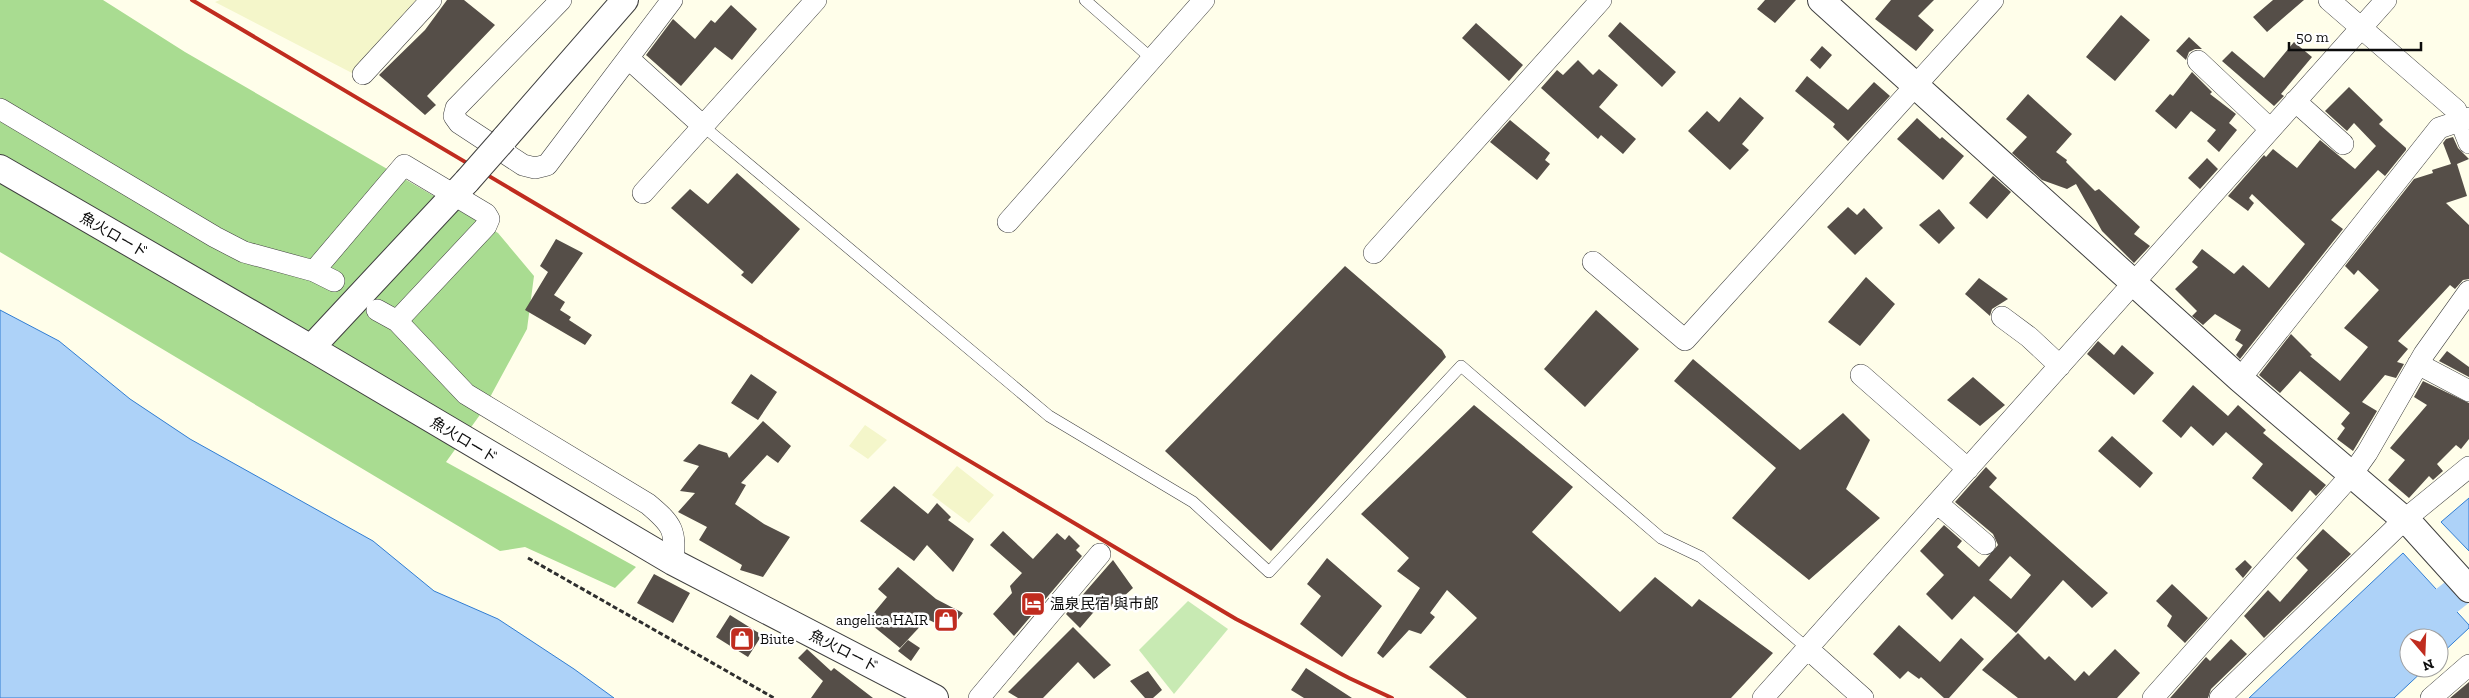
<svg xmlns="http://www.w3.org/2000/svg" width="2469" height="698" viewBox="0 0 2469 698" font-family="'Zilla Slab','Noto Sans JP',serif">
<style>
.farmland{fill:#f4f6ca}
.green{fill:#c8eab3}
.forest{fill:#a9dc91}
.water{fill:#add2f8;stroke:#317dd2}
.lines{fill:none;stroke-linecap:round;stroke-linejoin:round}
.river{stroke:#add2f8;stroke-width:31}
.building{fill:#554e48;fill-rule:evenodd}
.service-casing{stroke:#3f3f3f;stroke-width:12}
.minor-casing{stroke:#3f3f3f;stroke-width:22}
.tertiary-casing{stroke:#3f3f3f;stroke-width:28}
.path{stroke:#2e2e2e;stroke-width:3;stroke-dasharray:5 2.5;stroke-linecap:butt}
.service{stroke:#fff;stroke-width:11}
.minor{stroke:#fff;stroke-width:21}
.tertiary{stroke:#fff;stroke-width:26}
.rail{stroke:#c02c1f;stroke-width:4}
.tertiary-bridge-casing{stroke:#3f3f3f;stroke-width:28;stroke-linecap:butt}
.tertiary-bridge{stroke:#fff;stroke-width:26}
.labels{text-anchor:middle;dominant-baseline:central;stroke-width:5;stroke-linejoin:round;paint-order:stroke}
.street-label{font-size:15px;fill:#0c0c0c;stroke:#fff}
.poi-label{font-size:15px;fill:#0c0c0c;stroke:#fff;text-anchor:start}
</style>
<rect width="100%" height="100%" fill="#fffeea"/>
<path class="farmland" d="M220,0H419L352,73L215,2Z
M865,425L887,440L868,459L849,446Z
M957,466L994,495L969,523L932,495Z"/>
<path class="green" d="M1188,601L1228,629L1174,694L1139,650Z"/>
<path class="forest" d="M0,0H103L185,52L498,233L534,276L527,329L482,412L446,462L636,567L615,588L525,547L500,551L0,252Z"/>
<path class="water" d="M0,310L59,341L130,399L190,439L373,541L434,591L498,619L574,669L614,698H0Z
M2469,498V551L2441,522Z
M2403,553L2469,625V628L2439,656V638H2409V668H2426L2394,698H2249Z"/>
<g class="lines">
<path class="river" d="M2413,627L2469,583"/>
</g>
<path class="building" d="M447,0H464L495,25L427,96L436,105L425,115L379,75L425,30Z
M1765,0H1796L1775,23L1757,9Z
M1891,0H1934L1918,16L1934,30L1916,51L1875,19Z
M2273,0H2304L2267,32L2253,17Z
M731,5L757,29L732,60L715,47L681,86L646,55L673,19L695,39L711,20L715,23Z
M2121,15L2150,40L2115,81L2086,57Z
M1620,22L1676,72L1662,87L1608,36Z
M1476,23L1523,65L1509,81L1462,38Z
M2189,37L2202,49H2195L2189,52L2186,60L2176,51Z
M2294,42L2312,57L2281,94L2284,96L2274,106L2222,61L2232,51L2264,78Z
M1822,46L1832,55L1820,69L1810,60Z
M1578,60L1593,75L1599,69L1618,85L1599,107L1636,139L1623,154L1601,135L1598,139L1541,88L1557,70L1563,75Z
M2192,72L2212,92L2210,94L2236,114L2229,123L2237,130L2219,152L2207,141L2216,130L2191,111L2176,129L2155,111L2170,94L2173,96Z
M1807,76L1848,110L1874,82L1890,96L1848,141L1833,127L1835,124L1795,91Z
M2349,87L2383,120L2379,124L2406,148V150L2385,176L2378,170L2331,220L2343,229L2240,359L2236,355L2243,345L2235,340L2241,330L2215,314L2203,325L2192,316L2197,311L2175,289L2198,267L2192,262L2202,249L2234,274L2243,265L2269,288L2305,244L2252,194L2249,198L2254,203L2248,211L2228,196L2264,155L2266,157L2273,149L2297,168L2320,140L2355,169L2376,146L2354,123L2347,131L2325,111Z
M2028,94L2072,134L2056,152L2067,160L2066,162L2095,191L2099,189L2140,227L2134,234L2150,246L2134,263L2102,231L2076,184L2067,189L2042,180L2012,153L2027,137L2006,119Z
M1740,97L1764,118L1742,144L1749,150L1730,170L1688,131L1707,111L1719,122Z
M1917,118L1940,139L1942,137L1964,156L1943,180L1897,139Z
M1510,120L1550,153L1545,160L1550,164L1537,180L1490,142Z
M2453,137L2458,148L2469,159L2457,164L2467,196L2446,203L2469,225V279L2463,280L2455,289L2450,285L2398,341L2408,349L2397,362L2404,364L2396,378L2385,375L2362,402L2377,411L2353,451L2337,439L2345,428L2341,424L2350,413L2300,371L2280,393L2259,375L2291,334L2312,355L2310,356L2340,381L2368,347L2344,328L2379,290L2358,270L2354,275L2345,266L2414,179L2433,173L2432,170L2451,164L2443,143L2446,139Z
M2207,158L2218,169L2200,189L2188,178Z
M737,173L800,229L752,284L741,275L744,272L671,208L690,189L708,204Z
M1993,176L2011,192L1987,219L1969,203Z
M1848,207L1857,215L1864,208L1883,228L1855,255L1827,227Z
M1939,209L1955,228L1939,244L1919,225Z
M556,239L583,253L554,295L565,302L560,310L571,317L569,320L592,335L585,345L525,310L548,272L540,266Z
M1345,266L1442,350L1446,357L1271,551L1165,451Z
M1866,277L1895,304L1860,346L1828,322Z
M1979,278L2008,299L1992,309L1990,316L1965,294Z
M1596,310L1639,349L1585,407L1544,369Z
M2098,341L2114,355L2122,345L2154,373L2134,395L2087,354Z
M2447,351L2469,367V377L2439,361Z
M1693,359L1800,450L1843,413L1870,440L1846,489L1880,518L1809,580L1732,518L1776,468L1674,381Z
M751,374L777,392L758,420L731,403Z
M1973,377L2005,405L1980,426L1947,400Z
M2423,381L2469,403V439L2461,449L2456,445L2437,464L2443,471L2433,480L2429,476L2409,498L2388,480L2405,460L2390,448L2427,405L2414,397Z
M2193,385L2228,416L2238,405L2266,430L2263,433L2326,485L2316,496L2310,490L2292,512L2252,478L2263,464L2226,432L2213,446L2191,426L2181,438L2162,421Z
M1474,405L1573,487L1532,532L1620,612L1655,577L1692,607L1699,599L1773,653L1731,698H1467L1429,667L1477,618L1447,590L1430,613L1435,617L1421,634L1409,630L1383,658L1377,653L1420,588L1397,571L1409,558L1361,514Z
M763,421L791,446L778,463L767,455L741,483L746,485L735,504L764,524L790,537L763,577L740,570L742,565L699,540L707,527L678,512L695,493L680,491L699,466L683,461L699,444L727,453L729,458Z
M2112,436L2153,473L2140,488L2098,451Z
M1986,467L1997,478L1989,487L2108,593L2092,608L2063,580L2016,633L1974,596L1952,620L1926,594L1944,575L1920,551L1944,525L1962,541L1957,547L1979,567L1998,545L1993,534L1955,502ZM2010,556L2031,575L2011,599L1989,580Z
M894,486L928,514L937,503L951,517L948,520L974,539L953,572L927,545L914,561L860,521Z
M2323,529L2351,554L2264,638L2244,616L2268,590L2280,602L2308,570L2296,558Z
M1003,531L1033,559L1057,533L1065,540L1069,535L1080,546L1076,550L1082,556L1014,636L993,614L1012,593L1010,586L1022,573L990,545Z
M1327,558L1382,606L1342,657L1300,624L1321,596L1307,584Z
M1113,560L1133,588L1112,607L1104,600L1080,628L1066,614Z
M2245,560L2252,567L2243,578L2235,569Z
M898,567L936,599L963,613L950,630L927,619L900,648L867,621L887,597L878,589Z
M654,574L690,593L673,623L637,603Z
M2172,584L2208,618L2185,643L2167,626L2172,616L2156,601Z
M730,615L762,635L748,657L716,637Z
M1899,625L1940,662L1961,638L1984,659L1949,698H1944L1921,677L1919,679L1908,671L1900,679L1873,654Z
M1073,627L1111,665L1094,679L1078,662L1043,698H1018L1008,692Z
M2018,633L2045,660L2049,656L2075,681L2084,671L2089,676L2115,649L2140,673L2117,698H2018L1982,670Z
M2231,639L2247,654L2211,689L2208,698H2170L2206,657L2210,661Z
M908,640L920,648L911,661L898,651Z
M807,649L831,671L834,668L873,698H811L823,681L798,658Z
M1306,668L1352,698H1304L1291,690Z
M1148,671L1162,690L1153,698H1145L1130,681Z
M2469,682V698H2450Z"/>
<g class="lines">
<defs>
<path id="service" d="M1085,0L1152,59
M703,126L1049,416L1193,502L1269,572L1461,366L1661,538L1701,557L1807,648"/>
<path id="minor" d="M561,0L456,108L454,116L459,123L523,165L535,168L547,165L672,0
M2329,0L2456,110L2469,143
M629,59L703,126
M2198,61L2269,128
M363,74L431,0
M2295,101L2343,144
M0,109L215,237L244,252L314,271L334,281
M643,193L816,0
M1008,222L1204,0
M1374,253L1601,0
M1593,262L1685,340L1993,0
M314,271L404,165L486,214L489,219L486,226L397,321
M377,310L397,321L466,394L648,504C673,525 676,530 673,562
M2002,317L2029,337L2060,366
M2418,364L2469,391
M1861,375L1968,469
M2240,379L2439,128L2469,118
M1937,503L1985,544
M1807,648L1863,698
M979,698L1100,554
M1763,698L2386,0
M2153,698L2352,474L2367,453L2424,354L2469,291
M2220,698L2404,520L2469,467
M2431,698L2469,665"/>
<path id="tertiary" d="M1821,0L2240,379L2413,527L2469,589
M504,139L625,0
M0,168L311,348L673,562L935,698
M311,348L467,181"/>
</defs>
<use href="#service" class="service-casing"/>
<use href="#minor" class="minor-casing"/>
<use href="#tertiary" class="tertiary-casing"/>
<path class="path" d="M528,558L774,698"/>
<use href="#service" class="service"/>
<use href="#minor" class="minor"/>
<use href="#tertiary" class="tertiary"/>
<path class="rail" d="M192,0L1236,619L1349,678L1392,698"/>
<defs>
<path id="tertiary-bridge" d="M467,181L504,139"/>
</defs>
<use href="#tertiary-bridge" class="tertiary-bridge-casing"/>
<use href="#tertiary-bridge" class="tertiary-bridge"/>
</g>
<defs>
<symbol id="hotel-square" viewBox="-11 -11 22 22"><rect x="-9" y="-9" width="18" height="18" rx="4" fill="#c02c1f" stroke="#fff"/><path d="M-6-4.5h1.5V1H6V5H4.5V3h-9V5H-6ZM-4 0a1.8 1.8 0 1 1 3.6 0ZM.5 0V-2.5h3Q6-2.5 6 0Z" fill="#fff"/></symbol>
<symbol id="shop-square" viewBox="-11 -11 22 22"><rect x="-9" y="-9" width="18" height="18" rx="4" fill="#c02c1f" stroke="#fff"/><path d="M-5-2.5h2.3a2.7 3.5 0 0 1 5.4 0H5L5.5 6h-11ZM-1.5-2.5h3a1.5 2.3 0 0 0-3 0Z" fill="#fff"/></symbol>
</defs>
<g fill-rule="evenodd">
<use href="#hotel-square" x="1019" y="590" width="28" height="28"/>
<use href="#shop-square" x="932" y="606" width="28" height="28"/>
<use href="#shop-square" x="728" y="625" width="28" height="28"/>
</g>
<g class="labels">
<g class="street-label">
<text transform="translate(114 235) rotate(30)">魚火ロード</text>
<text transform="translate(464 440) rotate(31)">魚火ロード</text>
<text transform="translate(844 651) rotate(27)">魚火ロード</text>
</g>
<g class="poi-label">
<text x="1050" y="604">温泉民宿 與市郎</text>
<text x="928" y="620" text-anchor="end">angelica HAIR</text>
<text x="760" y="639">Biute</text>
</g>
</g>
<g transform="translate(2424 653) rotate(161)"><circle r="24" fill="#ffffff" stroke="#9e9e9e"/>
<path d="M0-4L9 19L0 12L-9 19Z" fill="#c02c1f"/>
<text y="-8" font-size="14" font-weight="bold" text-anchor="middle" fill="#0c0c0c">N</text>
</g>
<path d="M2289 42v8h132v-8" fill="none" stroke="#0c0c0c" stroke-width="2.5"/>
<text x="2296" y="42" font-size="15" fill="#0c0c0c" stroke="#ffffff" stroke-width="4" paint-order="stroke">50 m</text>
</svg>
